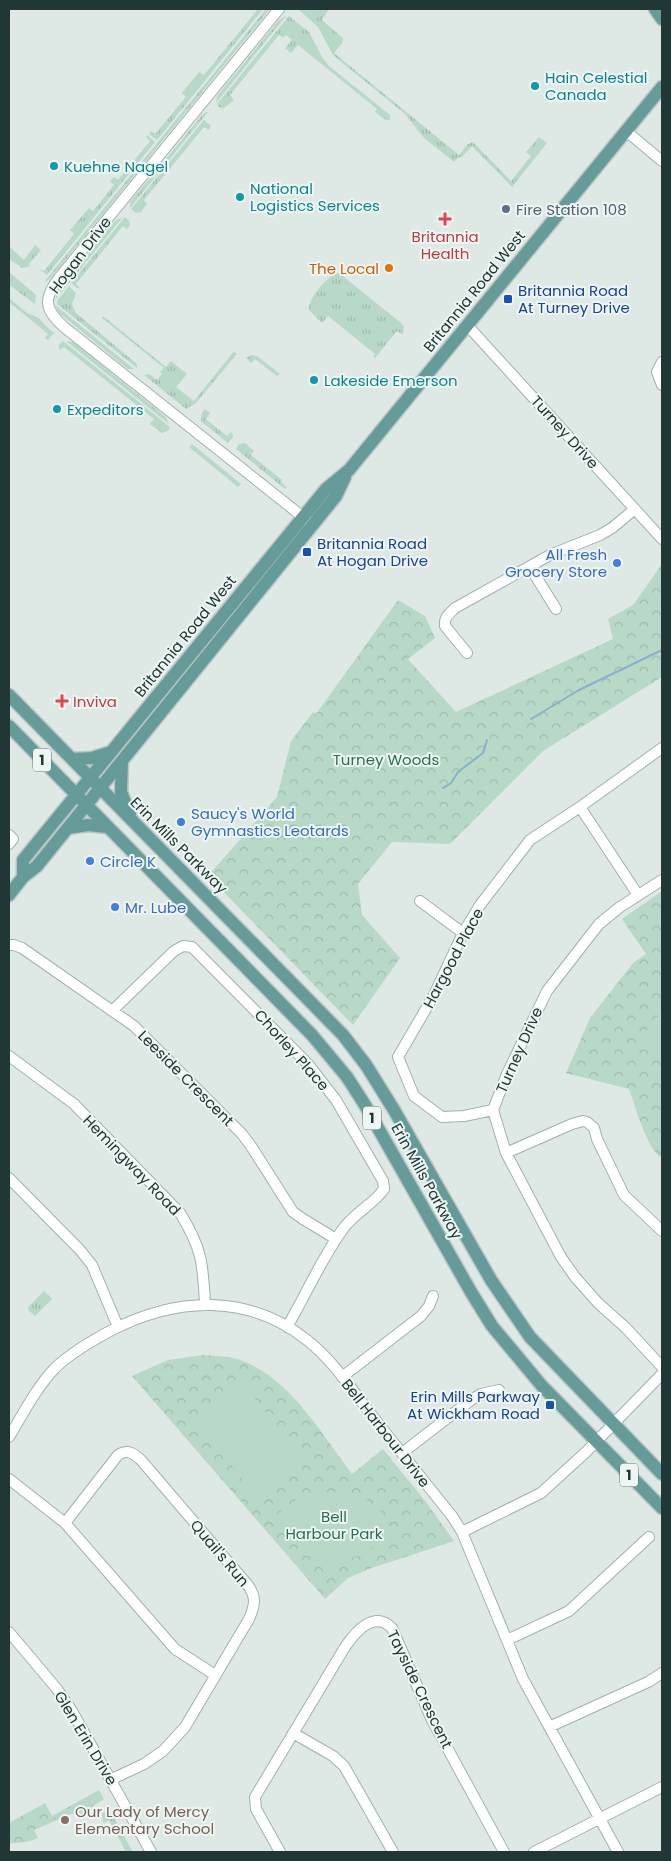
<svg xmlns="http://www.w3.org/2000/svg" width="671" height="1861" viewBox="0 0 671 1861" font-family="Poppins,sans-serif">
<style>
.grass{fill:url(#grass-tufts)}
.park{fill:url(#park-crowns)}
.garden{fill:#b8d9c8}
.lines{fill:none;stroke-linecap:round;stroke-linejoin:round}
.stream{stroke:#88b2cb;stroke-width:2}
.minor-casing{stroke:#a1b0ae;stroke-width:12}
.major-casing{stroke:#bcc3c3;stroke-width:15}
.minor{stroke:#fff;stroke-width:10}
.major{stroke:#659c9a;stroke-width:12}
.culture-dot{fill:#0f9aa8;stroke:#eef6f3;stroke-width:2}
.service-dot{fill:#5c6f8a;stroke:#eef6f3;stroke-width:2}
.health-dot{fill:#e0444e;stroke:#eef6f3;stroke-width:2}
.food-dot{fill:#e8710a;stroke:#eef6f3;stroke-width:2}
.transit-dot{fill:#1a4fb4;stroke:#eef6f3;stroke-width:2}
.shop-dot{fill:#3f7fe0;stroke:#eef6f3;stroke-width:2}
.education-dot{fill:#8d6e63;stroke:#eef6f3;stroke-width:2}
.labels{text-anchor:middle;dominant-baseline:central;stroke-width:4;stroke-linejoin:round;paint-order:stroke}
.shield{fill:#eef6f3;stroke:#5e706f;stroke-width:1}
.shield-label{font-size:14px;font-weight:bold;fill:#203736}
.culture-label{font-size:15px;fill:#0d838f;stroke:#eef6f3;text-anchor:start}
.service-label{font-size:15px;fill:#4e5e75;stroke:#eef6f3;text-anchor:start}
.health-label{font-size:15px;fill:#be3a42;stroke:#eef6f3}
.street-label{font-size:15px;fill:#203736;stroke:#eef6f3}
.food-label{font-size:15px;fill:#c56008;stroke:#eef6f3;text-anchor:end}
.transit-label{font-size:15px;fill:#164399;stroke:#eef6f3;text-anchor:start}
.shop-label{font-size:15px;fill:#366cbe;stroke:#eef6f3;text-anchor:start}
.park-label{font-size:15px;fill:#2d6b53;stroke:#eef6f3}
.education-label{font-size:15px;fill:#785e54;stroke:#eef6f3;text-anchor:start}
</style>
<defs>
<pattern id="grass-tufts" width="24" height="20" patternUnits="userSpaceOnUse" patternTransform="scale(1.25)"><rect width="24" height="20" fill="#b8d9c8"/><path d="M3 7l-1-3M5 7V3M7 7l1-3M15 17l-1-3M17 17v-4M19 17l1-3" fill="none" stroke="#9ebbac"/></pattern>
<pattern id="park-crowns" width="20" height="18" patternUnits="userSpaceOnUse" patternTransform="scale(1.25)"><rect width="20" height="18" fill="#b8d9c8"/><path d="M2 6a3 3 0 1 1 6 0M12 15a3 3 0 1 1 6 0" fill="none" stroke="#9ebbac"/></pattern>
</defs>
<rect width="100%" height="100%" fill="#dee9e6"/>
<path class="grass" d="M258,9H263L157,140L149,134L151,131L155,134L186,97L182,93L199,72L204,75Z
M266,9L269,10L49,280L44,282Z
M298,9H329L322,20L343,38V42L334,53L459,155L468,144L473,142L511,181L531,156L526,152L539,137L547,143L512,187L472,146L462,157L457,158L454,162L424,138L405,114L333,55L318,27Z
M286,16L216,103L217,96L279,20Z
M289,16L309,32L322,57L329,66L390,115V120H386L375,112L377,109L298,45L291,53L285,48L292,40L286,35L283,38L279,35L230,95L234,100L224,108H220L217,104Z
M206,112H208L130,208V202L203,114Z
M204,120L211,126L209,130L204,127L144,200L147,204L141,212L136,213L131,209Z
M147,135L155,142L47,275L39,269L44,271L74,234L70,230L89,208L93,211L114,185L110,181L114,177L118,180L150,141L146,137Z
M123,217L55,300L58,291L116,220Z
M125,217L129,221L130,226L127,229L123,226L76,284L80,288H77L71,283Z
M35,245L41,250L29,264L30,266L22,268L9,259V246L24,260Z
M9,272L34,293L36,296L35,304L9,285Z
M339,273L401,323L404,327L403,335L397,331L375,358L373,356L375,354L328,316L322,323L309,310C307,300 328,274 339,273Z
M69,286L76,293L72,304L76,313L137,364V368L57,304V301Z
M9,298L27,313L39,318L45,325L54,333L48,340L45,338L48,334L9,302Z
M55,305L134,369H128L59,313Z
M103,316L166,367L171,361L187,374L176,387L194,401L234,351L237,354L196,403L186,409L144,375L149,374L157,380L162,374L160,372L164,368L102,318Z
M63,341L170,427L168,431L162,433L150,424L154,419L64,347L60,350L59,349V345Z
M66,341L73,342L166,417L169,424Z
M252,355L257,356L280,374L277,376L255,359L251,363L246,358Z
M205,409L210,413L206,419L227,436L231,432L233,434V437L228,443L201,421L202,413Z
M245,443L254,451L251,455L282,480L281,482L287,487L285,489L236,449L239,444Z
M192,444L241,484L238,487L189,447Z
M44,1291L52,1299L35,1316L28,1310V1307Z
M99,1790L104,1799L93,1806L86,1814H71L55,1821L52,1816Z
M109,1809L133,1852H126L109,1820L103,1823L102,1814Z"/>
<path class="park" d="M662,564V677L543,751L450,844L392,842L358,884L362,915L400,958L353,1025L208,876L277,797L291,741L313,712L316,714L398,600L425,616L435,638L408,659L456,712L613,639L608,619L633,605Z
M662,891V1154L660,1157C645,1144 636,1107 629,1089L566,1073L590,1018L633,963L646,954L622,919Z
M203,1355C214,1356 227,1356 237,1359C287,1374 322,1434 352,1474L383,1449L426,1502L454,1541L369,1569L348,1578L325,1599L132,1376L168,1360Z
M45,1803L55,1821L34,1830L38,1838C28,1843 19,1842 9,1844V1823Z"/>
<path class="garden" d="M662,1011V1054L641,1038Z
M242,1382L303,1460L256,1497L195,1418Z
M316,1492C341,1492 372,1493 385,1518C388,1523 389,1531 390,1537L330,1571L323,1570L275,1516L303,1494Z"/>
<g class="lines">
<path class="stream" d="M531,719L579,690L662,650
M443,788L451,783L458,772L483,753L487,740"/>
<defs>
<path id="minor" d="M279,9L59,278C43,299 44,309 64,327L308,521
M626,131L662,161
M467,325L662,539
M662,362L657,372L662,385
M530,567L556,609
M467,653L445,626C444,617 449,614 455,608L550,555L600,535L612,528L635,509
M580,807L638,895
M9,835L13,839L9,844
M662,880L620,907L599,924L547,991L507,1074L493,1110L506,1153L561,1257L575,1277L598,1303L626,1328L662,1367
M420,901L463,933
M9,945H14L22,948L134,1026L242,1134L251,1146L293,1212L303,1219L336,1239
M112,1011L174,951L183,946L192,947L308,1064L336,1100L383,1181L384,1189C374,1204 355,1212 343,1229C321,1259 306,1295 287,1327
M9,1056L74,1104L180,1213C202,1248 203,1264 205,1304
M493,1110L464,1116L442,1117L414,1096L398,1057L434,995L463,933L480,905L530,840L580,807L662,748
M506,1153L572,1124L583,1121L587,1122L594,1128L597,1139L624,1195L662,1231
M9,1178L80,1250L92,1265L118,1327
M342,1377L421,1316L429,1306L433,1296
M9,1437C23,1414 36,1388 55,1368C72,1352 91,1341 112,1330C177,1297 247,1293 307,1340C331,1359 349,1385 367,1409C395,1445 423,1480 452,1516L462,1532L523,1679L618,1852
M402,1453L471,1400L481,1394L499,1390
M9,1479L65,1523L175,1649L215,1675
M65,1523L118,1455C128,1449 133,1453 141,1460L247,1584C257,1597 255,1605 249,1619L185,1727L163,1751L144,1764L112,1779
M462,1532L541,1493L586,1452L662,1374
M9,1632L57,1689L72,1711L151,1852
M507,1640L569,1611L649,1537
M549,1727L648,1682L662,1673
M293,1733L333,1756L344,1766L393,1852
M280,1852L256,1809L255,1797L345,1647C356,1631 374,1610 392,1628L432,1720L504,1852
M534,1852L662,1787"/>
<path id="major" d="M655,9L662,19
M9,695L343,1035L366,1065L394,1110L491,1280L530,1337L662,1474
M9,726L312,1035L347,1077L365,1105L471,1292L492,1326L542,1386L662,1508
M72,759L92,758L111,752
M122,761L121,792L130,814
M68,828L88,825L107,827
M23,877V860L326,489L349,470L662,87
M9,895L23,877L37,866L302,538L336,496L345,477"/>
</defs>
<use href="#minor" class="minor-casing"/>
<use href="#major" class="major-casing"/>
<use href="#minor" class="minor"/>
<use href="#major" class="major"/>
</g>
<g class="culture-dot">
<circle cx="535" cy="86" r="5"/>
<circle cx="54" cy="166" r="5"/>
<circle cx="240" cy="197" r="5"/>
<circle cx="314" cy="380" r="5"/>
<circle cx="57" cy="409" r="5"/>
</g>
<circle class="service-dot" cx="506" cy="209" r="5"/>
<g class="health-dot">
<path d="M442.5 211.5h5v5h5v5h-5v5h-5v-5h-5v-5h5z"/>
<path d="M59.5 693.5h5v5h5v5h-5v5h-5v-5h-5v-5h5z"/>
</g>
<circle class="food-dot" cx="389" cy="268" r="5"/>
<g class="transit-dot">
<rect x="503" y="294" width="10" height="10" rx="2.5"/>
<rect x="302" y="547" width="10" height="10" rx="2.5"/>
<rect x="545" y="1400" width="10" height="10" rx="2.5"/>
</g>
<g class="shop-dot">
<circle cx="617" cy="563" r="5"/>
<circle cx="181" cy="822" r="5"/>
<circle cx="90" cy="861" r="5"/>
<circle cx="115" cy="907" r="5"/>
</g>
<circle class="education-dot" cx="65" cy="1820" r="5"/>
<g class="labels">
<g class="shield">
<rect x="33" y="748.5" width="18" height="23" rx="4"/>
<rect x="363" y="1106.5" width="18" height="23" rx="4"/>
<rect x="620" y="1463.5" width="18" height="23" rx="4"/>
</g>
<g class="shield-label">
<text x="42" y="760">1</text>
<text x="372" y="1118">1</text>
<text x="629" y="1475">1</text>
</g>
<g class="culture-label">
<text x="545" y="77">Hain Celestial<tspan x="545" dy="17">Canada</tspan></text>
<text x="64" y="166">Kuehne Nagel</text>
<text x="250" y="188">National<tspan x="250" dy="17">Logistics Services</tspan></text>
<text x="324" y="380">Lakeside Emerson</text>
<text x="67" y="409">Expeditors</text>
</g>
<g class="service-label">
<text x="516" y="209">Fire Station 108</text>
</g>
<g class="health-label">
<text x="445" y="236">Britannia<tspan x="445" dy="17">Health</tspan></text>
<text x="73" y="701" text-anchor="start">Inviva</text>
</g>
<g class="street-label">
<text transform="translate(80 255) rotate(-53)">Hogan Drive</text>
<text transform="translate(474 291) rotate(-51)">Britannia Road West</text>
<text transform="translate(565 432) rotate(48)">Turney Drive</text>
<text transform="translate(185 636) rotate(-51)">Britannia Road West</text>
<text transform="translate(179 845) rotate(45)">Erin Mills Parkway</text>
<text transform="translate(453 958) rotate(-62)">Hargood Place</text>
<text transform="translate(292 1050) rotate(48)">Chorley Place</text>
<text transform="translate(519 1050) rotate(-66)">Turney Drive</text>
<text transform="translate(186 1078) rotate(45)">Leeside Crescent</text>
<text transform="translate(132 1165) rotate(46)">Hemingway Road</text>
<text transform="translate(427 1181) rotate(61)">Erin Mills Parkway</text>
<text transform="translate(386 1433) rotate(52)">Bell Harbour Drive</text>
<text transform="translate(220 1553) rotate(50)">Quail's Run</text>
<text transform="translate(420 1689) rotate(64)">Tayside Crescent</text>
<text transform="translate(86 1738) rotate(59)">Glen Erin Drive</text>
</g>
<g class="food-label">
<text x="379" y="268">The Local</text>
</g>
<g class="transit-label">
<text x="518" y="290">Britannia Road<tspan x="518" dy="17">At Turney Drive</tspan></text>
<text x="317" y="543">Britannia Road<tspan x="317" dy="17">At Hogan Drive</tspan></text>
<text x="540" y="1396" text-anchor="end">Erin Mills Parkway<tspan x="540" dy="17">At Wickham Road</tspan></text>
</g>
<g class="shop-label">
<text x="607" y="554" text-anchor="end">All Fresh<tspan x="607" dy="17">Grocery Store</tspan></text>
<text x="191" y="813">Saucy's World<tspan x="191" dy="17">Gymnastics Leotards</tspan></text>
<text x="100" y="861">Circle K</text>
<text x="125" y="907">Mr. Lube</text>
</g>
<g class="park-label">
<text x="386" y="759">Turney Woods</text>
<text x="334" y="1516">Bell<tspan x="334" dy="17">Harbour Park</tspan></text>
</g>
<g class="education-label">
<text x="75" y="1811">Our Lady of Mercy<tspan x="75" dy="17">Elementary School</tspan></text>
</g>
</g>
<rect width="671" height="1861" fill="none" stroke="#203736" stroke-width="20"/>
</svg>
